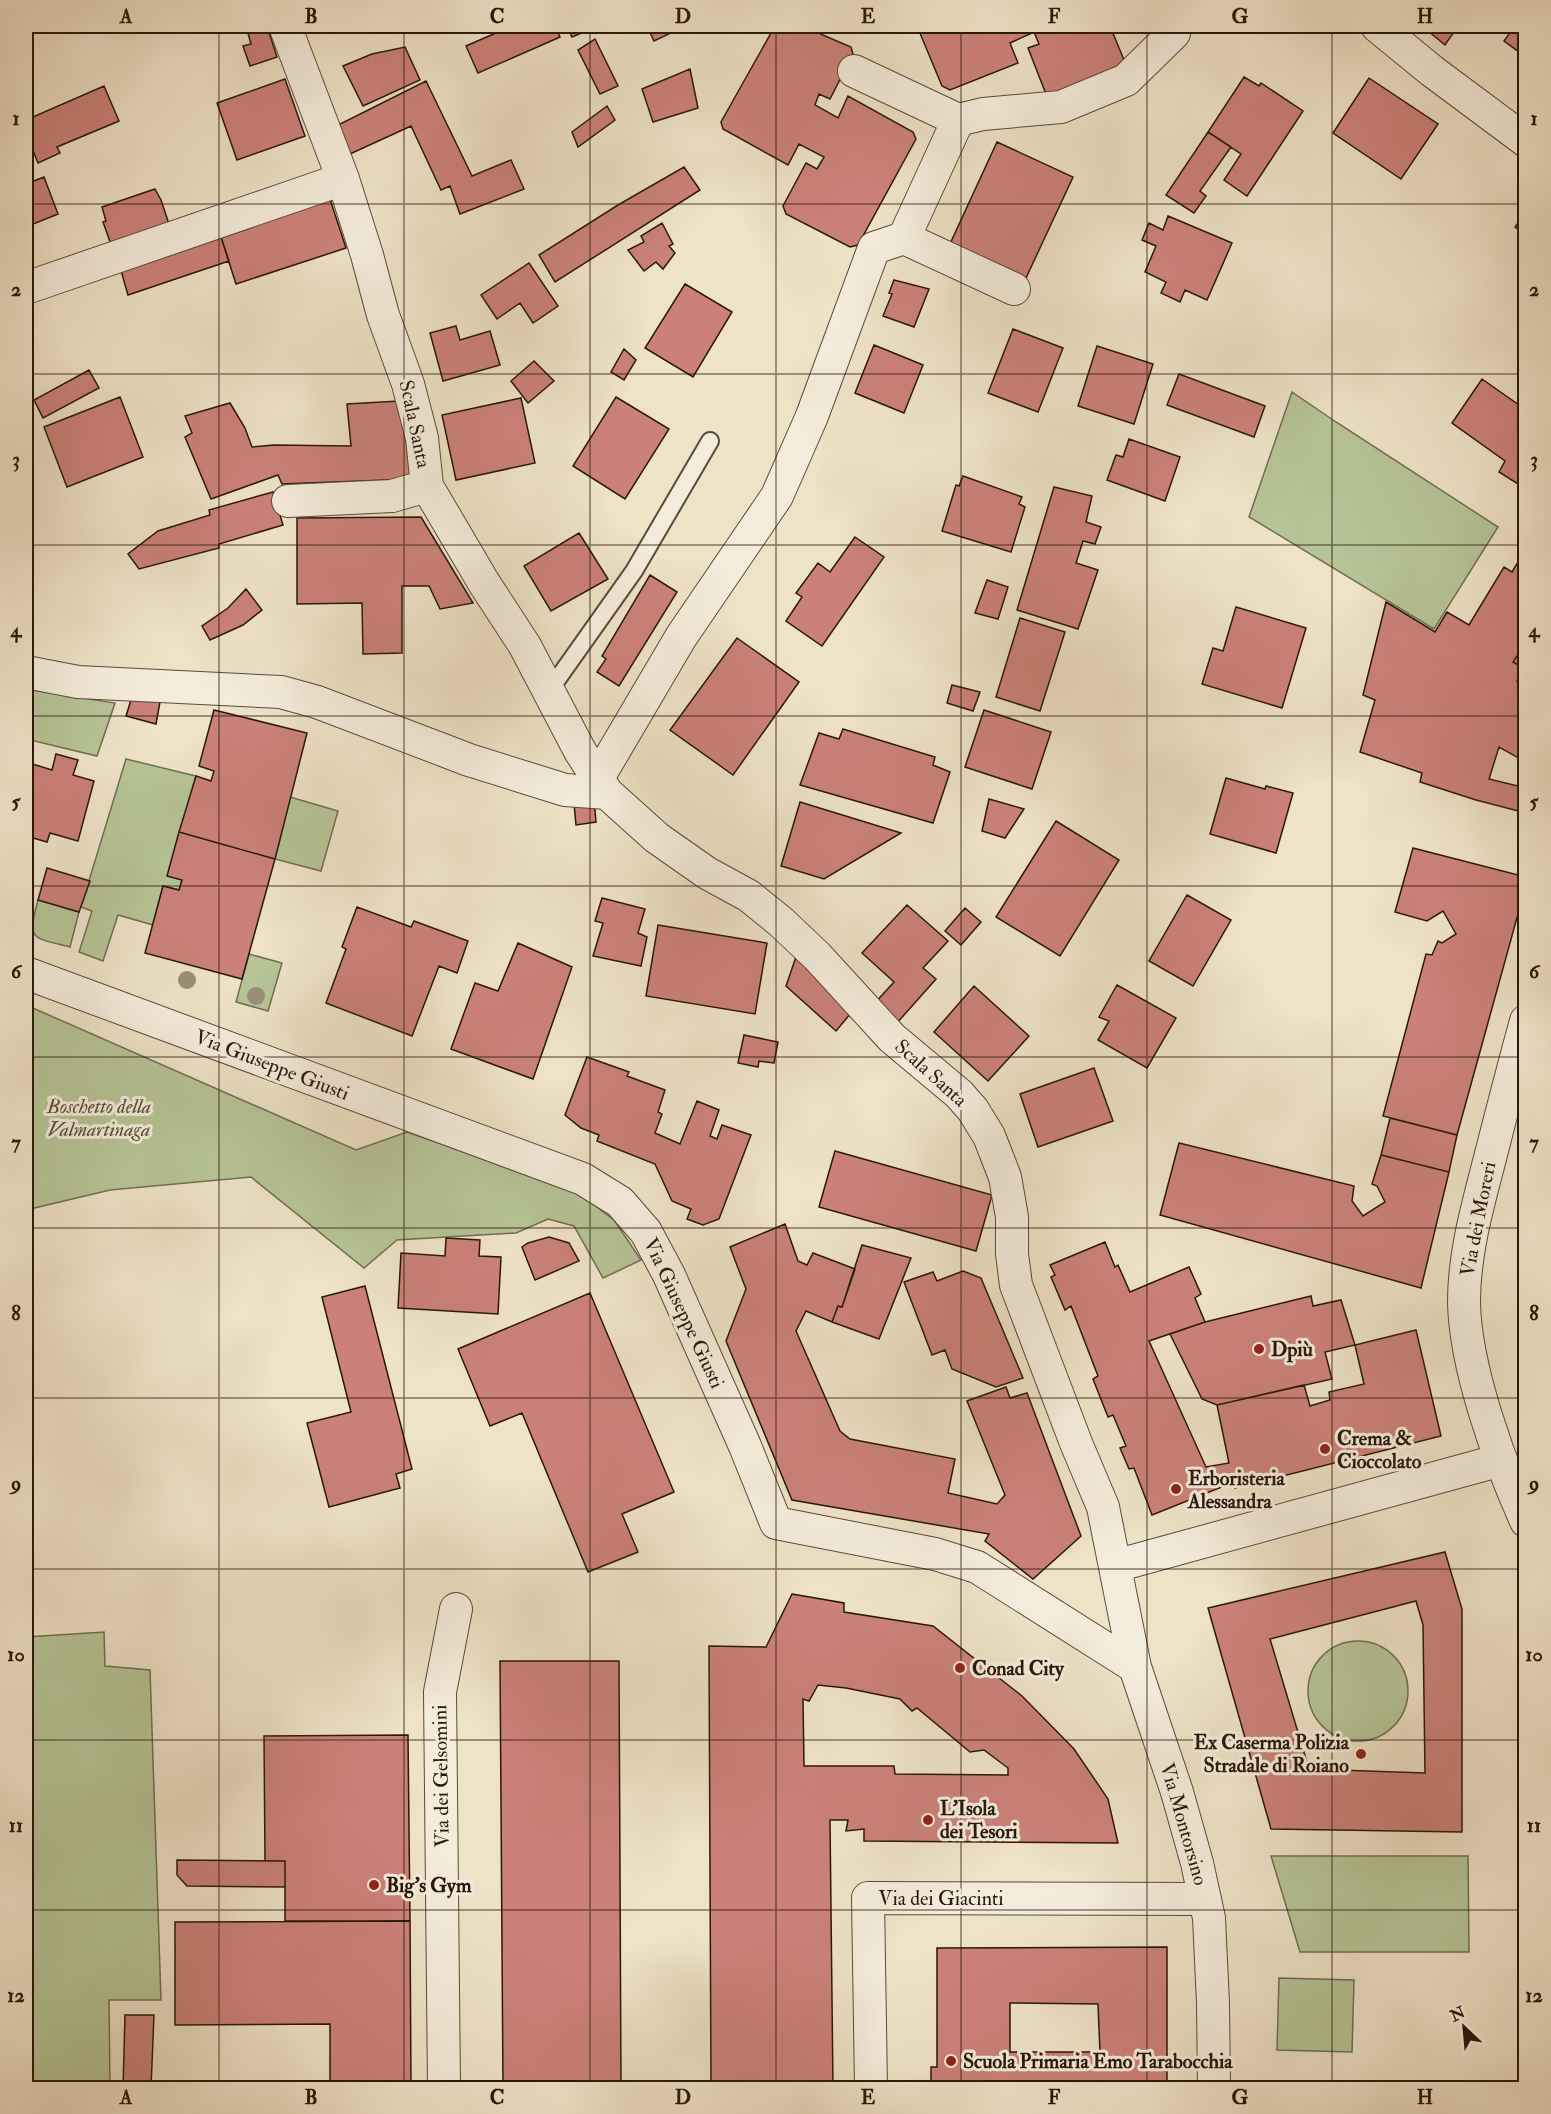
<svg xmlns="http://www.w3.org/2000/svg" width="1551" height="2114" viewBox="0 0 1551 2114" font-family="'IM FELL Double Pica',serif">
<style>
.green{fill:#b6c497;stroke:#706e51;stroke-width:1.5}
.building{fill:#cb8179;stroke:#29170b;stroke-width:1.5;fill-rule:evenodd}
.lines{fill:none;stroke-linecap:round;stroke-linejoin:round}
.service-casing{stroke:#5a4a3a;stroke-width:20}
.minor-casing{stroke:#5a4a3a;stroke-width:34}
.service{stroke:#f4ecdb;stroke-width:16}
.minor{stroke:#f4ecdb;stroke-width:32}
.tree{fill:#998f77}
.grid{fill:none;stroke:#29170b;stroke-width:1.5;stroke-opacity:0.55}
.poi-dot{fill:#8f2418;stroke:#f4ecdb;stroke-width:2}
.labels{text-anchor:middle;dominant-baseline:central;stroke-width:6;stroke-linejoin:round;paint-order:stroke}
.street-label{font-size:20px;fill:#29170b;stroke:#f4ecdb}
.park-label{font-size:20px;font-style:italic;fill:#534b35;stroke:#f4ecdb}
.poi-label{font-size:20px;font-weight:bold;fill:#29170b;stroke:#f4ecdb;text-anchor:start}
.neatline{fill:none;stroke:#29170b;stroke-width:2}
.grid-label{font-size:20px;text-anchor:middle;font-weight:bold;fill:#29170b}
</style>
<rect width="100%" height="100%" fill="#eee2c7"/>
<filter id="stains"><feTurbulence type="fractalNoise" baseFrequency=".00333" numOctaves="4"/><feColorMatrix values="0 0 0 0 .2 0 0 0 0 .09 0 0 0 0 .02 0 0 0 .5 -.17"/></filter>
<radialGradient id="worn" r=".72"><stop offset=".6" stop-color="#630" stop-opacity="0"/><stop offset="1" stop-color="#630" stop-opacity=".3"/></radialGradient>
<path class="green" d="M1292,392L1336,422L1498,527L1434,629L1249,517Z
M26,689L115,703L97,756L26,739Z
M126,759L196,776L168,876L182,880L179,890L163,886L153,925L118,915L103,961L79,952L92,911L81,907Z
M290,797L338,811L321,871L275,859Z
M38,900L79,912L70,947C31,937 27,941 38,900Z
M249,954L282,963L268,1011L236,1002Z
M26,1005L356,1150L407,1132L573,1189L614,1220L641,1260L603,1278L574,1226L548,1219L516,1233L397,1240L364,1268L251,1177L110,1190L26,1210Z
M104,1632L105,1666L150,1670L161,2000H109L110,2088H26V1637Z
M1308 1691a50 50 0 1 1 100 0a50 50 0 1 1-100 0Z
M1524,1649H1526L1524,1826Z
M1271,1856H1468L1469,1952H1300Z
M1279,1978L1354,1980L1352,2052L1277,2050Z"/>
<path class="building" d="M246,26H267L277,57L250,66L243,46L251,44Z
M512,26H555L560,37L478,73L466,46Z
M567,26H598L572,37Z
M647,26H670L673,32L654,41Z
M775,26H802L851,47L853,54L830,99L819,94L815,105L838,118L848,96L913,132L916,139L858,245L850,247L786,214L783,206L806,163L817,169L824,157L799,144L788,165L723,129L721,122Z
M917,26H1110L1124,60L1119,71L1056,96L1046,94L1028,48L1039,44L1034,32L1010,43L1018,63L950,90L942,86Z
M1422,26H1458L1445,45Z
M1498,26H1526V57L1504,41L1509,34Z
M595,39L618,86L600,94L578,50Z
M405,47L420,80L363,106L343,66L372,54Z
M690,69L698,108L653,122L642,89Z
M1244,77L1259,86L1261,83L1303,111L1247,196L1224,180L1241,154L1208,132Z
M1369,78L1438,124L1401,179L1333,133Z
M285,79L305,136L237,160L217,103Z
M426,81L472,176L511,160L524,189L460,214L450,186L441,190L411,126L350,154L338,125Z
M104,86L119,121L57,147L60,153L38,163L26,133V120Z
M607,106L615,120L578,147L572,132Z
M1208,132L1231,147L1200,191L1206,196L1194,213L1166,195Z
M997,142L1073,177L1026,278L950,244Z
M684,167L700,190L555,282L539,255L618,205Z
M44,177L58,214L26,227V184Z
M155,189L161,200L172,233L114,253L103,222L106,221L102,207Z
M329,196L346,248L236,284L219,231Z
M1526,212V234L1515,227Z
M1168,216L1232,243L1207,300L1185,290L1180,302L1161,293L1166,282L1145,272L1156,246L1142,240L1149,223L1163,230Z
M662,223L673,244L669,246L675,253L663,269L656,262L644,271L628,250L644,242L641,236Z
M219,231L229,261L128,295L120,267Z
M529,263L558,306L533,323L520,303L497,319L481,295Z
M894,280L929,289L914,327L883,316L892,294L889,293Z
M685,284L732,312L693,377L645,348Z
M456,326L460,340L490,331L500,365L443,381L430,333Z
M1013,329L1063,348L1038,412L988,393Z
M874,345L923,365L904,413L855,393Z
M1097,346L1153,364L1134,424L1078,406Z
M624,349L636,360L624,380L611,372Z
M534,361L554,381L528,403L511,381Z
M89,370L99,388L43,418L34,400Z
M1179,374L1265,406L1254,437L1167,405Z
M1482,379L1526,410V489L1499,472L1505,461L1452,423Z
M120,397L143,457L67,487L44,427Z
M616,397L669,429L625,499L573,466Z
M521,398L535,463L456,480L442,415Z
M399,401L413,479L282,484L278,475L211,499L185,437L192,433L185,416L230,403L245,428L252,447L274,445L351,446L347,404Z
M1129,439L1180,457L1165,501L1107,480L1116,455L1123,457Z
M963,476L1022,497L1019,504L1025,507L1011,552L942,531L956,485L959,486Z
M1054,487L1092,496L1086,522L1101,527L1095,544L1083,541L1076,563L1098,570L1078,629L1017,610Z
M273,492L283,525L219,544V548L139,569L128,554L158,531L210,515L209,510Z
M421,517L473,603L440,609L429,586H402V653L363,654L362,603L297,604V518Z
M579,533L608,579L551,611L524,566Z
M855,537L884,557L822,646L786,621L802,597L796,593L818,563L830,572Z
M1521,557L1526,560V643L1513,662L1525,669L1517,681L1526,686V762L1499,747L1489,779L1526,788V813L1476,800L1420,782L1422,773L1360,752L1375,700L1363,695L1386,602L1435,632L1447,612L1469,625L1504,567L1512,572Z
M650,575L677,592L619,686L597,672L606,659L602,656Z
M987,580L1008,587L998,619L975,613Z
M246,589L262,610L243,625L210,640L202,626L228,608Z
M1236,607L1306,628L1282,708L1202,684L1213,648L1223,651Z
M1020,618L1065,632L1040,711L996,697Z
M737,638L799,682L733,775L670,730Z
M1526,643V669L1513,662Z
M952,685L980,692L973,711L947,703Z
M131,700L160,702L156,724L126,716Z
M214,710L307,733L275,859L179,832L196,776L211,781L214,771L199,766Z
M984,710L1051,732L1032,789L965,767Z
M843,729L935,757L933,765L950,772L933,823L800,785L819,733L839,739Z
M56,754L78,760L73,775L94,781L78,841L50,833L47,842L26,836V762L52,770Z
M1226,778L1265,789L1266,786L1293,793L1276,853L1210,834Z
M989,799L1024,809L1005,838L982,831Z
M594,800L596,822L576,825L574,804Z
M800,802L901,833L824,879L781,866Z
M1056,821L1119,860L1060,956L996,917Z
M179,832L275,859L242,979L145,953L163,886L179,890L182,880L167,876Z
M1413,848L1526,877V885L1457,1135L1383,1116L1426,954L1432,955L1438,941L1442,943L1456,934L1443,911L1427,921L1395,912Z
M47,868L90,881L79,912L38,900Z
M1187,895L1231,920L1193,986L1149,961Z
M602,898L645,909L638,933L647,937L641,966L593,956L603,923L595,921Z
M907,905L948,941L923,968L936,979L896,1024L874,1004L894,982L862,953Z
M357,907L411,927L414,921L468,941L457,973L439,966L412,1036L326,1003L346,949L342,947Z
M965,908L981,922L961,945L945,931Z
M658,925L767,943L755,1014L646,996Z
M518,943L572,967L533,1079L451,1049L475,983L498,991Z
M797,954L851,1013L836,1031L786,986Z
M1117,985L1176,1018L1147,1068L1098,1040L1109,1021L1099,1017Z
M974,986L1029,1036L988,1081L934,1032Z
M744,1035L778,1042L774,1063L759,1061L758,1067L738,1063Z
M587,1057L629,1072L627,1076L665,1090L658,1112L662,1114L655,1133L680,1144L697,1101L719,1110L710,1136L717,1139L722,1125L751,1135L719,1219L703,1225L687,1219L691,1209L672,1201L655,1164L597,1141L599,1135L581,1128L565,1115Z
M1094,1068L1113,1121L1038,1147L1020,1094Z
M1390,1118L1457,1135L1449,1172L1381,1155Z
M1179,1143L1354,1186L1352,1201L1363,1216L1385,1202L1377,1186L1372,1184L1381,1155L1449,1172L1421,1288L1160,1215Z
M835,1151L992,1195L976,1251L819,1207Z
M785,1224L798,1261L807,1265L813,1253L855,1269L842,1307L838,1306L832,1322L806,1311L796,1331L840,1431L850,1439L955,1459L948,1493L997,1504L1005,1495L967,1401L1006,1387L1010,1398L1027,1393L1081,1536L1033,1579L985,1541L989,1534L792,1500L726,1341L746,1289L730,1247Z
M549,1237L569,1243L579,1261L535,1280L522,1247L528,1243Z
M446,1238L480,1240L479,1256L501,1257L498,1314L398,1308L401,1253L445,1256Z
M1105,1242L1115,1267L1118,1265L1130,1292L1189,1267L1201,1294L1195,1298L1205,1322L1149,1341L1206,1467L1229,1463L1217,1405L1304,1385L1310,1406L1330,1400L1329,1392L1364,1384L1355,1345L1416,1330L1441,1436L1235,1488L1234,1482L1152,1515L1134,1468L1129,1469L1120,1448L1126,1446L1113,1415L1108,1417L1093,1379L1098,1376L1071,1306L1065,1310L1051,1277L1055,1275L1050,1265Z
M862,1245L911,1258L879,1339L832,1322L838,1306L842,1307Z
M963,1271L981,1278L1023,1378L996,1387L952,1369L945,1350L932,1355L904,1282L933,1272L937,1281Z
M365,1286L412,1469L396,1474L400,1488L329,1507L307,1423L351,1412L322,1297Z
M590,1293L674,1492L622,1514L638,1552L588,1572L522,1413L490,1426L458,1349Z
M1311,1296L1313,1306L1341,1300L1355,1345L1325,1352L1332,1379L1217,1405L1202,1399L1170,1334L1205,1322Z
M1445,1552L1462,1609V1832L1271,1829L1208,1608ZM1416,1601L1423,1625L1425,1773L1309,1769L1270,1639Z
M792,1594L844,1603V1612L933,1626L1022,1696L1074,1749L1108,1799L1118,1843L864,1841V1829L846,1831L848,1820H830L833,2088H711L709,1646L766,1647ZM818,1685L846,1688L900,1699L912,1711L917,1708L970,1752L984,1750L1008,1768V1775L895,1774L894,1766H804L803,1699L809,1701Z
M500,1661H619L621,2088H503Z
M408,1735L410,1921H285V1861H265L264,1736Z
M177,1860L285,1861V1887L187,1886L177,1875Z
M410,1921L411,2088H330V2024L175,2025V1922Z
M1167,1947V2088H931V2067H937V1948ZM1010,2003L1098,2004L1100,2052H1010Z
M125,2015H154L151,2088H123Z"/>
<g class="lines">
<defs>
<path id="service" d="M549,691L634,571L710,441"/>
<path id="minor" d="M285,26L343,179L367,255L383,315L408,384L422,438L427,486L484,583L525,646L580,751L607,793L657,838L707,873L749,896L781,922L817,956L892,1038L959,1094L973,1110L989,1136L1005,1177L1012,1217V1254L1016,1285L1076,1443L1103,1507L1135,1667L1177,1792L1197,1863L1209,1918L1213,2003L1214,2088
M1377,26L1432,71L1526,141
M958,120L983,114L1061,107L1126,80L1174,33
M904,238L1014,289
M26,288L343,179
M288,501L392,496L427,486
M26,672L78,682L281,692L317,702L469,760L565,790L607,793
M598,778L681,637L777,496L812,416L874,248L904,238L958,120L854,71
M26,973L583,1179L620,1202L646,1232L669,1275L745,1446L776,1523L935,1554L977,1567L1135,1667
M1526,1021C1513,1068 1501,1115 1489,1162C1477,1208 1464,1254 1464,1302C1465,1367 1499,1461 1526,1521
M1115,1566L1501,1460
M444,2088L440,1692L456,1609
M871,2088L868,1898L1205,1899"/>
</defs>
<use href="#service" class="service-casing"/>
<use href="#minor" class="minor-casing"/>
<use href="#service" class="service"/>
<use href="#minor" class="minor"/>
</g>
<g class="tree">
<circle cx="187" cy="980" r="9"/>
<circle cx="256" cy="996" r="9"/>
</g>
<path class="grid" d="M219,26V2088M404,26V2088M590,26V2088M776,26V2088M961,26V2088M1147,26V2088M1332,26V2088M26,204H1526M26,374H1526M26,545H1526M26,716H1526M26,886H1526M26,1057H1526M26,1228H1526M26,1398H1526M26,1569H1526M26,1740H1526M26,1910H1526"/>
<g class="poi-dot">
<circle cx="1259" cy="1349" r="6"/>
<circle cx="1325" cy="1449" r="6"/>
<circle cx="1176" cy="1489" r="6"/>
<circle cx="960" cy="1668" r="6"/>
<circle cx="1361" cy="1754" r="6"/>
<circle cx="928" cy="1820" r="6"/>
<circle cx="374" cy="1885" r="6"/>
<circle cx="951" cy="2061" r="6"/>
</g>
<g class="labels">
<g class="street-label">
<text transform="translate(415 424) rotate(78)">Scala Santa</text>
<text transform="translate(272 1065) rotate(21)">Via Giuseppe Giusti</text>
<text transform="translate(931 1073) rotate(42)">Scala Santa</text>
<text transform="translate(1478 1219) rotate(-79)">Via dei Moreri</text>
<text transform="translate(684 1313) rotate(65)">Via Giuseppe Giusti</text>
<text transform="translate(441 1776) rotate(-91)">Via dei Gelsomini</text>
<text transform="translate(1184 1824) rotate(74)">Via Montorsino</text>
<text x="941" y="1898">Via dei Giacinti</text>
</g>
<g class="park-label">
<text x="99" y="1106">Boschetto della<tspan x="99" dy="23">Valmartinaga</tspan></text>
</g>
<g class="poi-label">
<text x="1271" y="1349">Dpiù</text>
<text x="1337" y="1438">Crema &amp;<tspan x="1337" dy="23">Cioccolato</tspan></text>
<text x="1188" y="1478">Erboristeria<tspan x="1188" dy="23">Alessandra</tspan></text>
<text x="972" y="1668">Conad City</text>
<text x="1349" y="1742" text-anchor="end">Ex Caserma Polizia<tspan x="1349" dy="23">Stradale di Roiano</tspan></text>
<text x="940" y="1808">L'Isola<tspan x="940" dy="23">dei Tesori</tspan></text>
<text x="386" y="1885">Big's Gym</text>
<text x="963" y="2061">Scuola Primaria Emo Tarabocchia</text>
</g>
</g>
<rect width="1551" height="2114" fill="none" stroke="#eee2c7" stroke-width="66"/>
<g transform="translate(1464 2027) rotate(334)" stroke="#f4ecdb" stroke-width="4.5" paint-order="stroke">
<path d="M0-4.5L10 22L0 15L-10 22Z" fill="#29170b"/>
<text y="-9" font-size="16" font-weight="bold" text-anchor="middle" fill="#29170b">N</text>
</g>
<rect x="33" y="33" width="1485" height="2048" class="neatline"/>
<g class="grid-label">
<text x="126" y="23">A</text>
<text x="311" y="23">B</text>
<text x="497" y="23">C</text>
<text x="683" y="23">D</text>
<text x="868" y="23">E</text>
<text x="1054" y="23">F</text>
<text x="1240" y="23">G</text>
<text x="1425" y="23">H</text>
<text x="16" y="125">1</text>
<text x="1534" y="125">1</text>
<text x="16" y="296">2</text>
<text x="1534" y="296">2</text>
<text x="16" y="466">3</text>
<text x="1534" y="466">3</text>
<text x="16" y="637">4</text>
<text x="1534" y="637">4</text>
<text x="16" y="808">5</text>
<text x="1534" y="808">5</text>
<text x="16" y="978">6</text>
<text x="1534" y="978">6</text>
<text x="16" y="1149">7</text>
<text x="1534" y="1149">7</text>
<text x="16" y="1320">8</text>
<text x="1534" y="1320">8</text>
<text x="16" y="1490">9</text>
<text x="1534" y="1490">9</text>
<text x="16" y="1661">10</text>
<text x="1534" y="1661">10</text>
<text x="16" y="1832">11</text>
<text x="1534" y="1832">11</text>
<text x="16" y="2002">12</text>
<text x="1534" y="2002">12</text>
<text x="126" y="2104">A</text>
<text x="311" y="2104">B</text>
<text x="497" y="2104">C</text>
<text x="683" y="2104">D</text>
<text x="868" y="2104">E</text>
<text x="1054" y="2104">F</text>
<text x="1240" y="2104">G</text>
<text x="1425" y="2104">H</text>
</g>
<rect width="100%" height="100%" filter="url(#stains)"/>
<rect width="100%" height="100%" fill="url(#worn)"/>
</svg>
